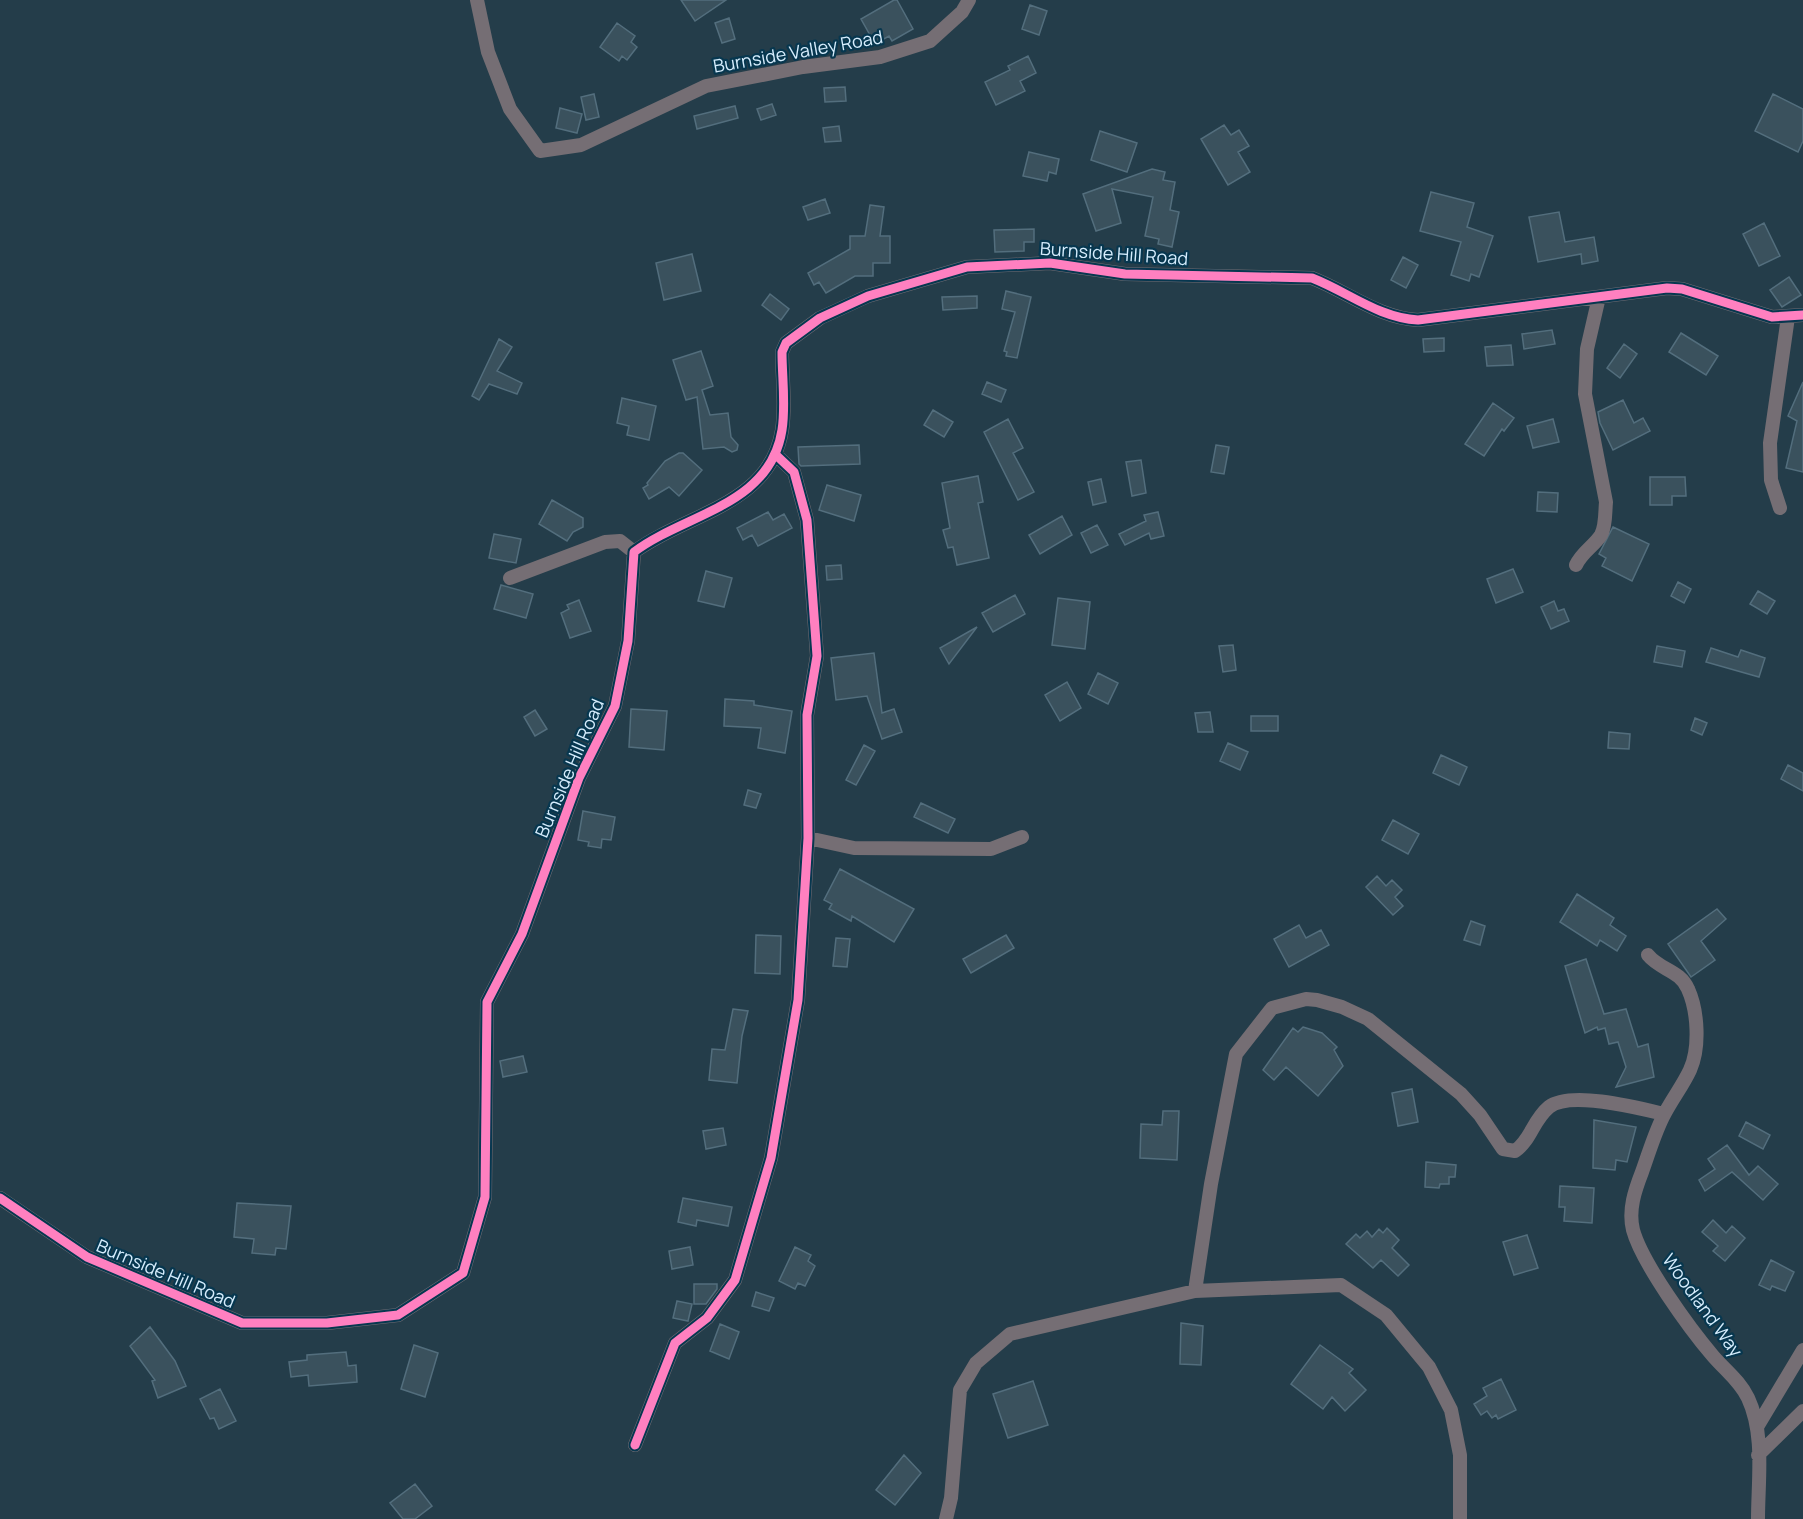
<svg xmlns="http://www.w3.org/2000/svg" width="1803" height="1519" viewBox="0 0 1803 1519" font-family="Manrope,sans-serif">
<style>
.building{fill:#3a515d;stroke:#536e7d;stroke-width:1.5}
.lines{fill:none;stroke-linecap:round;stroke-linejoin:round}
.minor{stroke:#756e74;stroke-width:14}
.cycleway-casing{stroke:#07374f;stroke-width:13}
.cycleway{stroke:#ff80c0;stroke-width:9}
.labels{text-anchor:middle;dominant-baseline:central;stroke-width:4.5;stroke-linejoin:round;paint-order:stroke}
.street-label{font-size:18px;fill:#d6edfd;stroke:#07374f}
</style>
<rect width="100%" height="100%" fill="#243d4a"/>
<path class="building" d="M681,0H726L695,21Z
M894,0H897L913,29L892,41L889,36L875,44L861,19Z
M1030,5L1047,11L1039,35L1022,29Z
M729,18L735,39L722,43L715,23Z
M617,23L635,36L631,42L637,47L627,60L622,56L619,61L600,47Z
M1028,56L1036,73L1020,81L1025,91L996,105L985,82L1010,70L1008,66Z
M845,87L846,101L825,102L824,88Z
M594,94L599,117L586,120L581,97Z
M1773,94L1803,109V141L1798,152L1755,131Z
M772,104L776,115L761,120L757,109Z
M735,106L738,118L697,129L694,116Z
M560,108L582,114L577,133L556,128Z
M1224,125L1231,135L1239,130L1249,146L1238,152L1250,172L1228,185L1201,139Z
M839,126L841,141L825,142L823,128Z
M1100,131L1137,143L1127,172L1091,160Z
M1029,152L1059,159L1056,174L1049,172L1047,181L1023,176Z
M1152,169L1165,172L1163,180L1175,182L1170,210L1179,212L1172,247L1158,244L1159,239L1145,236L1153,197L1112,189L1121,223L1096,231L1083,194Z
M1431,192L1474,203L1467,227L1493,236L1479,277L1471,274L1469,281L1451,275L1461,242L1420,231Z
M825,199L830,213L808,220L803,207Z
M870,205L884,207L880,236H890V263H873V276H855L826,293L819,282L814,285L808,273L850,249V236H865Z
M1559,212L1565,242L1594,237L1598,261L1582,264L1581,254L1538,262L1529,217Z
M1764,223L1780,256L1759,266L1743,234Z
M1034,229V242H1024V251L995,252L994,230Z
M692,254L701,291L664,300L656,263Z
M1403,257L1418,265L1406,288L1391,280Z
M1789,277L1801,295L1782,307L1770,290Z
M1006,291L1031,297L1017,358L1006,356L1007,352L1004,351L1015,312L1002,309Z
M770,294L789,309L781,320L762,305Z
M977,296V308L943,310L942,297Z
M1552,330L1555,344L1524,349L1522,334Z
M1681,333L1718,356L1706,375L1669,352Z
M1444,338V351L1424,352L1423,339Z
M499,339L512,347L497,371L522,383L517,394L489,384L479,400L472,396Z
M1624,344L1637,354L1620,378L1607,368Z
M1511,345L1513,365L1487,366L1485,347Z
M701,351L713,386L702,390L710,415L728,413L731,437L738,445L737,450L732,452L724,447L703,449L697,397L686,400L673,360Z
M987,382L1006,390L1001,402L982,394Z
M1803,382V472L1786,468L1797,421L1788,416Z
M622,398L656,406L649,440L627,435L629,426L617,423Z
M1623,400L1634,423L1643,418L1650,431L1613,450L1600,423L1598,412Z
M1493,403L1514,418L1504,431L1502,429L1484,456L1465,444Z
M933,410L953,422L944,437L924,425Z
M1008,419L1023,448L1013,453L1034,492L1018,500L984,432Z
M1553,419L1559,442L1533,448L1527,426Z
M859,445L860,464L801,466L799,464L798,447Z
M1216,445L1229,447L1224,474L1211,472Z
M679,453H683L702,470L679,496L669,487L649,499L643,488L648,485L647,483L665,461Z
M1141,460L1146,493L1132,496L1126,462Z
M978,476L983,502L978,503L989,558L957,565L953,547L948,548L943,530L950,528L942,483Z
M1650,477H1685L1686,496H1672V505H1650Z
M1101,479L1106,502L1093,505L1088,482Z
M827,485L861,495L854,521L819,510Z
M1538,492L1558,493L1557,512L1537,511Z
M552,500L583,518V527L573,532L567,541L539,524Z
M768,512L773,520L784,514L792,528L758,546L752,535L743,540L737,528Z
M1158,512L1164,536L1151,539L1149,533L1125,545L1119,534L1146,521L1144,515Z
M1062,516L1072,535L1040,554L1029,535Z
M1097,525L1108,545L1091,553L1081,533Z
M1613,527L1649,544L1632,581L1602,566L1606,558L1599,554Z
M494,534L521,539L516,563L489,558Z
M841,565L842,579L827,580L826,566Z
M1513,569L1523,592L1496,603L1487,579Z
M706,571L732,578L724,607L698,601Z
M1678,582L1691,589L1684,603L1671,596Z
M501,585L533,594L526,618L494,609Z
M1758,591L1775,601L1767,614L1750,604Z
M1015,595L1025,614L993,632L982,613Z
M1058,598L1090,602L1085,649L1052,645Z
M579,600L591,631L570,638L561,613L569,609L567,605Z
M1554,601L1558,611L1564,609L1569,621L1551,629L1541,607Z
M977,627L949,664L940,648Z
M1233,645L1236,670L1223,672L1219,646Z
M1657,646L1685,651L1682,667L1654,662Z
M1711,648L1738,657L1741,650L1765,658L1759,677L1706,662Z
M874,653L882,713L894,709L902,732L882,739L867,696L836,700L831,658Z
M1098,673L1118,683L1108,704L1088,694Z
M1067,682L1081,708L1060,721L1045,695Z
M725,699L754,701V705L792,711L785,753L758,748L761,728L724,726Z
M631,709L667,711L664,750L629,747Z
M535,710L547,729L535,736L524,717Z
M1210,712L1213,732H1198L1195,713Z
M1251,716H1278V731H1251Z
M1695,718L1707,723L1702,735L1691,730Z
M1609,732L1630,734L1629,749L1608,748Z
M1228,743L1248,752L1240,770L1220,761Z
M864,745L875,751L856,785L846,780Z
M1441,755L1467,767L1459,785L1433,773Z
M1788,765L1803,773V791L1781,779Z
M748,790L761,794L756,808L744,805Z
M921,803L955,819L948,833L914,817Z
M583,811L615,817L611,840L602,839L601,848L588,846L589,842L578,840Z
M1393,820L1419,834L1408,854L1382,840Z
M840,869L914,909L894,942L852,916L851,921L829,909L832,904L824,900Z
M1377,876L1386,886L1392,880L1402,890L1395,897L1403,906L1393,915L1366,887Z
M1577,894L1614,918L1610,925L1626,936L1617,951L1600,940L1597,946L1560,922Z
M1717,909L1726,919L1701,941L1715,960L1691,977L1668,944Z
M1471,921L1485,926L1480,945L1464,940Z
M1299,925L1306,938L1321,930L1329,945L1289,967L1274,939Z
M756,935L781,936L780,974L755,973Z
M1006,935L1014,948L971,973L963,959Z
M836,938L850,939L847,967L833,966Z
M1586,959L1604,1014L1626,1009L1638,1047L1648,1044L1654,1077L1616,1087L1626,1067L1618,1042L1609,1044L1605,1028L1598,1030L1597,1027L1585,1033L1565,966Z
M733,1009L748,1011L742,1036L737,1083L709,1080L712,1049L725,1050Z
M1303,1027L1322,1033L1337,1047L1334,1050L1343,1066L1318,1096L1286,1067L1274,1080L1263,1070L1293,1028L1298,1032Z
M523,1056L527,1072L503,1077L500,1061Z
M1412,1089L1418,1122L1398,1126L1392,1093Z
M1163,1111H1179L1177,1160L1140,1158L1141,1124L1162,1125Z
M1594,1120L1636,1127L1627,1162L1616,1160L1615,1170L1593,1168Z
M1746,1122L1770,1135L1763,1149L1739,1136Z
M723,1128L726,1145L706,1149L703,1131Z
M1727,1145L1749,1175L1758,1166L1778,1184L1763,1200L1732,1172L1705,1191L1699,1180L1715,1169L1708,1159Z
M1426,1162L1456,1165L1455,1177H1449V1184H1440L1439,1188L1425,1187Z
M1560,1186L1594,1188L1592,1223L1564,1221L1565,1207H1559Z
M683,1198L732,1207L728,1226L697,1220L696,1226L678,1222Z
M237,1203L291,1206L286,1249L276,1248L275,1255L252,1253L254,1239L234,1237Z
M1713,1220L1726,1233L1732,1226L1745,1238L1725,1261L1713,1251L1718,1246L1702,1232Z
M1387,1228L1399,1240L1392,1248L1409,1265L1398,1276L1381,1260L1373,1268L1346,1244L1356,1234L1360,1238L1367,1231L1372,1237L1379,1229L1383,1233Z
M1527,1235L1538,1268L1514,1275L1503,1242Z
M690,1247L693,1265L672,1269L669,1251Z
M795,1247L811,1255L808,1261L815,1266L805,1286L798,1283L795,1289L779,1281Z
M1771,1260L1794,1272L1785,1291L1772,1286L1770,1290L1759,1285Z
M694,1284H717V1289L706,1304H694Z
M756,1292L774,1298L769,1311L752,1306Z
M677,1301L692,1304L688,1321L673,1318Z
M1181,1323L1203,1326L1201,1365L1180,1364Z
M720,1324L739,1332L729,1359L710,1351Z
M150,1327L175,1361L186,1386L158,1398L152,1381L155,1380L130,1346Z
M414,1345L438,1353L425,1397L401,1389Z
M1320,1345L1353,1369L1349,1373L1366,1390L1345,1411L1332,1397L1323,1409L1291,1384Z
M346,1352L348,1366L356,1365L357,1382L309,1386L308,1375L291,1377L289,1362L307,1360V1355Z
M1501,1379L1516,1410L1498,1419L1496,1415L1492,1418L1487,1411L1481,1415L1474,1404L1487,1396L1483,1388Z
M1033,1381L1048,1425L1008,1438L993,1394Z
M220,1389L236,1421L219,1429L214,1418L210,1419L200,1399Z
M904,1455L921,1473L895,1505L876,1490Z
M415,1484L432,1506L415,1519H403L390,1503Z"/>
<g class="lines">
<path class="minor" d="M477,0L488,52L510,109L540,151L581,145L706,86L803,67L880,57L930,41L962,12L969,0
M1780,508L1771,480L1770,443L1788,317
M1576,565C1582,552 1594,546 1601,535C1606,526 1605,512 1606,502L1585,394L1587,349L1599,297
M510,578L605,542L620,541L634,552
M808,838L854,848L991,849L1022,837
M1648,955C1660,970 1680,970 1688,989C1698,1011 1700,1048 1690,1070C1683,1085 1673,1098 1665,1113C1655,1131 1649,1153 1642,1172C1635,1190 1628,1210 1633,1230C1642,1263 1690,1329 1713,1356C1725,1370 1740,1381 1748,1398C1765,1434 1758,1480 1758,1519
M0,1198L87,1257L242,1323H327L398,1315L463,1273L485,1197L487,1002L522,934L579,778L615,706L628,641L634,552C686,513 770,506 782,430C786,405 782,377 782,352L786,343L820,318L868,296L967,267L1050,263L1125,274L1312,278C1348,292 1379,318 1418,320L1667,288L1682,289L1772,317L1803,315
M1195,1291L1211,1184L1236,1054L1272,1008L1306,999L1317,1000L1342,1007L1368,1019L1461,1094L1480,1115L1503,1149L1515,1151C1531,1140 1533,1120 1549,1107C1570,1090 1639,1108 1664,1114
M1757,1427L1803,1350
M635,1445L675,1343L707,1318L735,1280L771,1158L798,1000L808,838L807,715L817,656L807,520L794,472L776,455
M1758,1455L1803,1411
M946,1519L951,1498L960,1390L976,1363L1010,1334L1195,1291L1341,1285L1386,1315L1429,1367L1451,1410L1460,1455V1519"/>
<defs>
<path id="cycleway" d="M0,1198L87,1257L242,1323H327L398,1315L463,1273L485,1197L487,1002L522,934L579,778L615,706L628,641L634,552C686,513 770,506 782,430C786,405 782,377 782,352L786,343L820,318L868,296L967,267L1050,263L1125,274L1312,278C1348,292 1379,318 1418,320L1667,288L1682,289L1772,317L1803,315
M635,1445L675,1343L707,1318L735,1280L771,1158L798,1000L808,838L807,715L817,656L807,520L794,472L776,455"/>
</defs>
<use href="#cycleway" class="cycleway-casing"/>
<use href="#cycleway" class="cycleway"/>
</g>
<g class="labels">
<g class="street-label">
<text transform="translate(798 51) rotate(-10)">Burnside Valley Road</text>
<text transform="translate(1114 253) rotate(4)">Burnside Hill Road</text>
<text transform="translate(569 768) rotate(-67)">Burnside Hill Road</text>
<text transform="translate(166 1273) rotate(23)">Burnside Hill Road</text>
<text transform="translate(1703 1305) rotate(54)">Woodland Way</text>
</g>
</g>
</svg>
